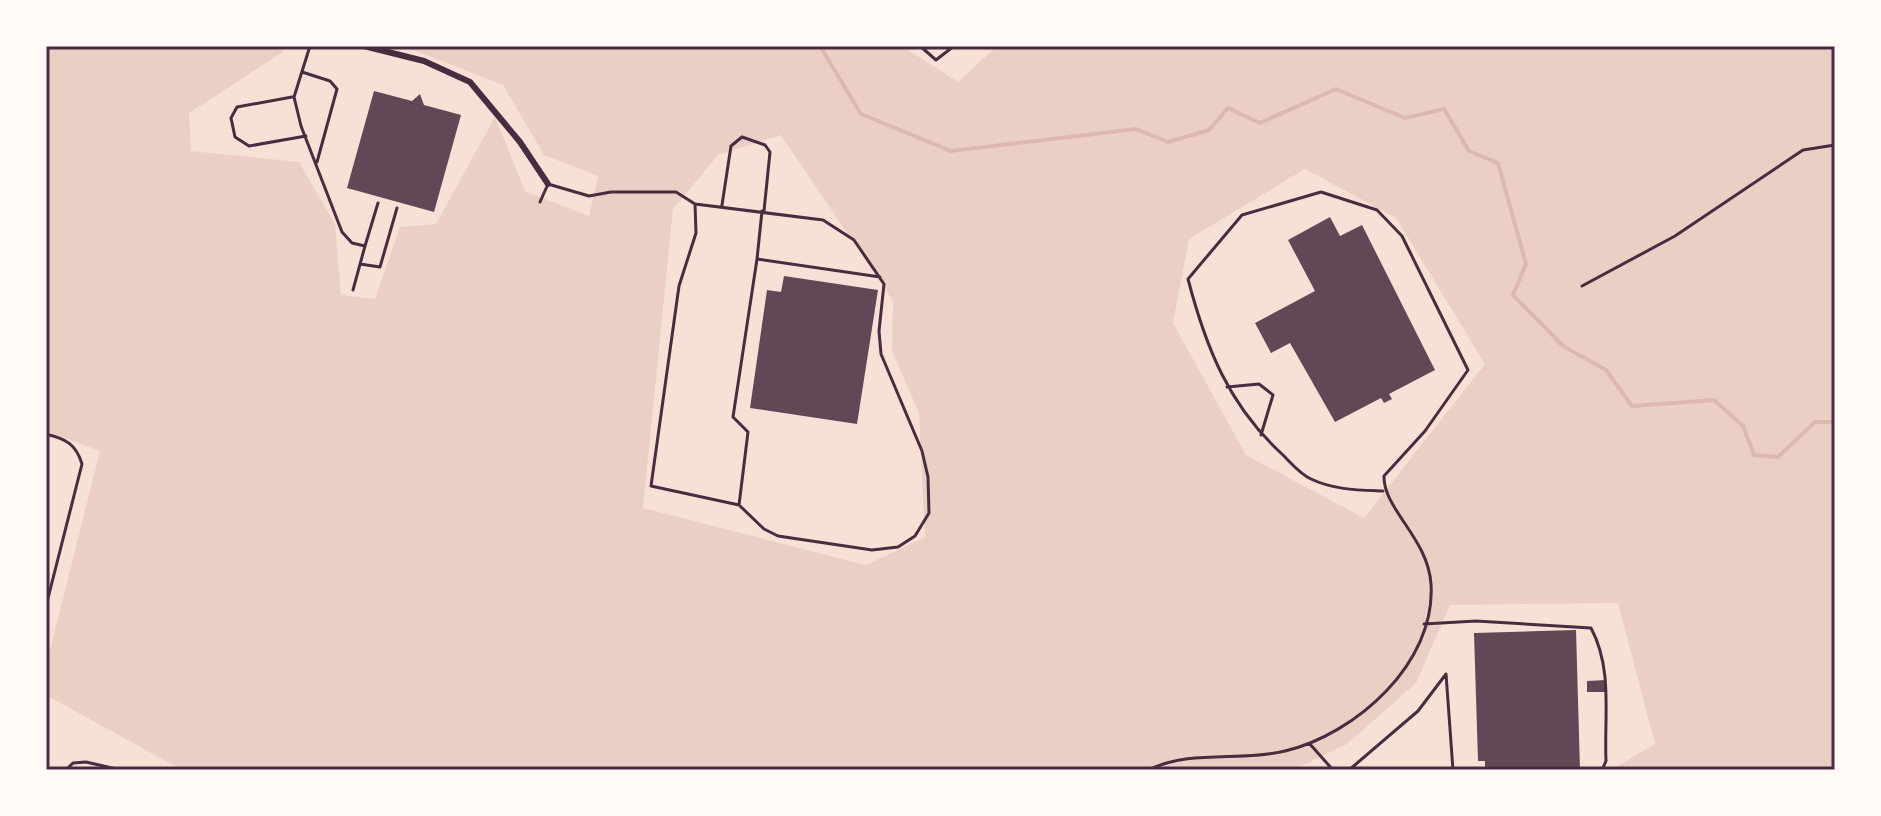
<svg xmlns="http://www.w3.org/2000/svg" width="1881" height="816" viewBox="0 0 1881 816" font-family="'Exo 2',sans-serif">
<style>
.green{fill:#ebcfc5;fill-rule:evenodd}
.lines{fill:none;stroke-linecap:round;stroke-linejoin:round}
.stream{stroke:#dcb8b0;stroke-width:4}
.building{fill:#644757}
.path{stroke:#4a2c40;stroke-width:3}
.service{stroke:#4a2c40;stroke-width:3}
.minor{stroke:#4a2c40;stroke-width:6}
.neatline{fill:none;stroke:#4a2c40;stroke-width:3}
</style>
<rect width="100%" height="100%" fill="#f7e1d7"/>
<path class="green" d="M46,46H281L283,52L189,113L191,151L299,162L335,224L341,295L375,299L400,227L436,224L495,117L525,191L589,216L598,176L544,155L503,85L403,46H902L958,82L997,46H1835V770H1611L1655,744L1618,603L1450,605L1416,683L1347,744L1293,770H182L46,695V667L100,451L46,431ZM781,135L893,301L892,351L919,413L925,537L866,565L643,508L673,209L718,155ZM1305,169L1396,218L1485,364L1364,518L1246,455L1173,323L1189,239Z"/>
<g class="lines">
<path class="stream" d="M820,46L861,114L951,151L1136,129L1168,142L1209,130L1228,108L1260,123L1336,89L1405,118L1444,109L1469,151L1498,163L1526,264L1513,295L1563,346L1606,370L1632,406L1714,400L1743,426L1754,455L1778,457L1815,422H1835"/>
</g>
<path class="building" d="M374,91L412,101L420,94L424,105L461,115L434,212L347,188Z
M1330,217L1340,236L1362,225L1435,370L1389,394L1392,399L1384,403L1381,398L1335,422L1290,343L1271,353L1255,323L1315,291L1288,240Z
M784,276L878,290L857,424L750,408L767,290L781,292Z
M1576,630L1580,770H1485V761H1478L1474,633Z
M1606,680V692H1587V681Z"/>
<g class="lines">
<path class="path" d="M1582,286L1675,236L1803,150L1835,145"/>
<path class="service" d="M310,46L294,97L301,126L342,232L352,243L365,246L353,290
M920,46L936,60L954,46
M302,72L330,81L337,89L317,162
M292,97L237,107L231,118L235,137L249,146L306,136
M540,202L548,184L589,196L611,192H676L695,204L823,220L854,240L884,284L879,331L881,354L922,451L928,477L929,513L915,536L898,547L872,550L778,536L764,529L739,505L651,486L679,286L696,233L695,204
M722,205L731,146L742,137L765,145L770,152L764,211
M762,211L757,259L880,277
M365,246L378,203
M360,264L380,267L397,208
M1227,387L1259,384L1273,395L1261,435
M46,434C66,439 76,444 82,464L46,606
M739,505L748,432L733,417L757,259
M1424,624L1476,621L1591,628C1613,669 1604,716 1606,761L1602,770
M1309,743L1333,770
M66,770L73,763L86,762L121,770
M1148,770C1192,749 1240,762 1285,751C1356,734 1436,663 1431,584C1428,538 1383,509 1384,476L1425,431L1468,370L1402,236L1377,210L1321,192L1242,215L1188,279C1206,348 1229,406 1283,455C1291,463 1300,474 1311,479C1334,490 1358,490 1383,491
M1349,770L1418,711L1446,674L1453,770"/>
<path class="minor" d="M364,46L424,61L470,82L520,142L548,184"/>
</g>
<rect width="1881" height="816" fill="none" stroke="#fffaf5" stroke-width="96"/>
<rect x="48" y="48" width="1785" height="720" class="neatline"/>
</svg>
